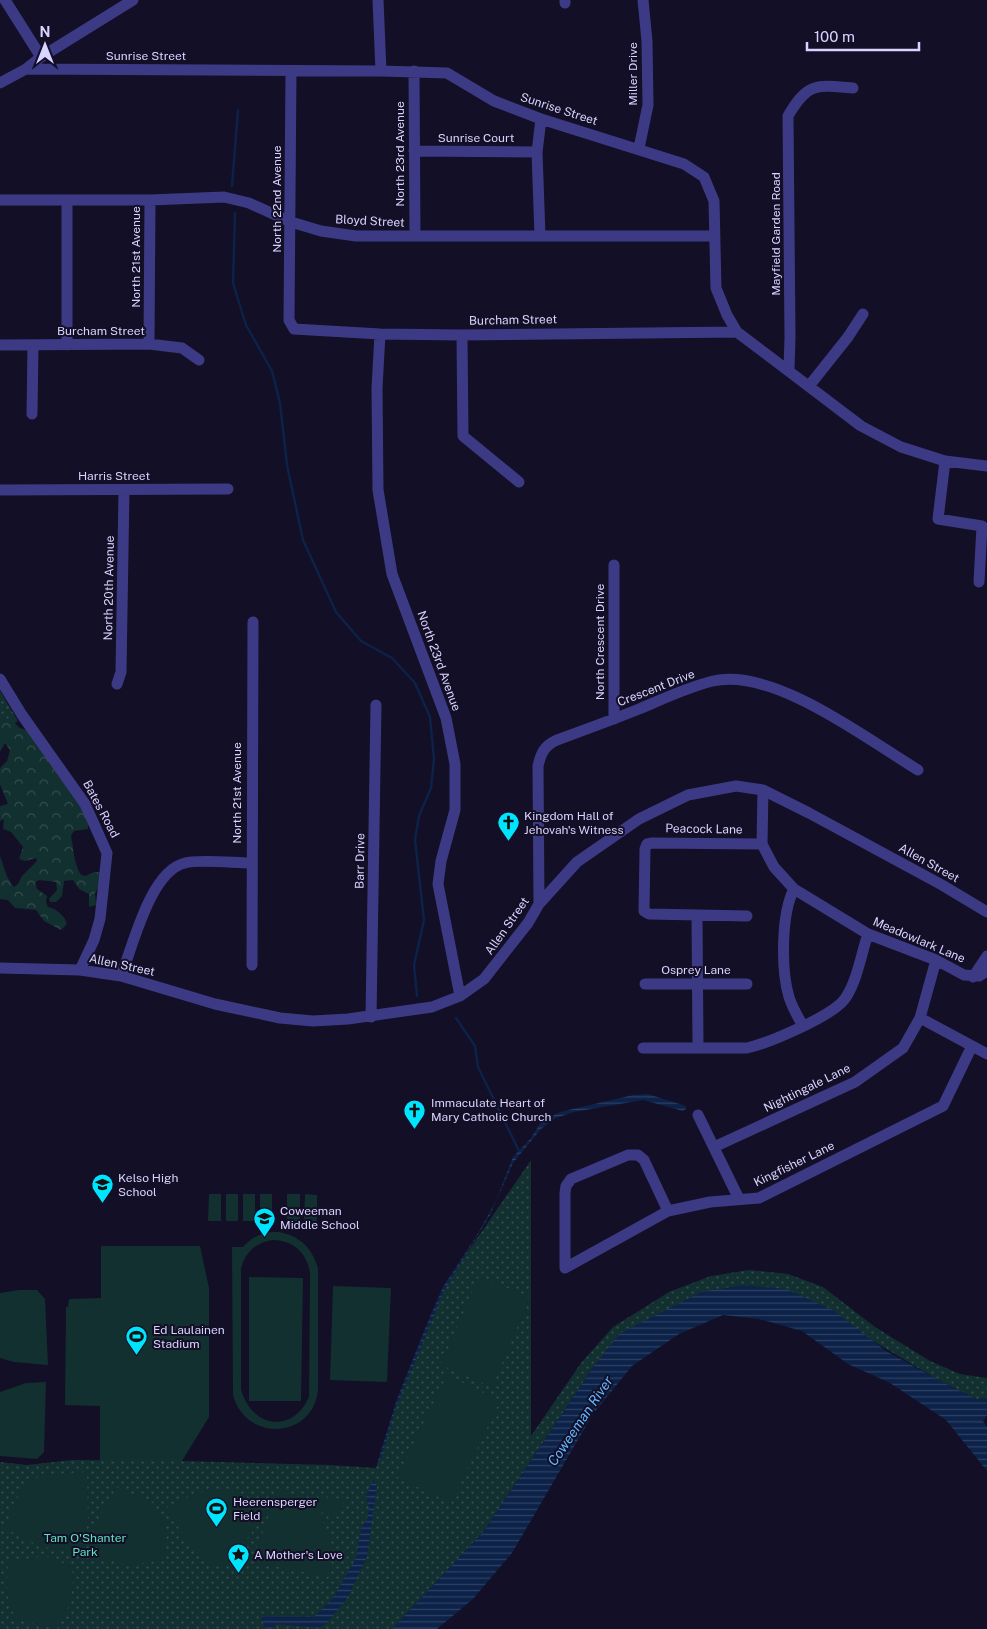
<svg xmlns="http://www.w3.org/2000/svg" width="987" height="1629" viewBox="0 0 987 1629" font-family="'Public Sans',sans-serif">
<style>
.green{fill:url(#green-dots)}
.forest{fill:url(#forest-crowns)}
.pitch{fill:#12302f;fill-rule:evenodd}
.water{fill:url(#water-rules)}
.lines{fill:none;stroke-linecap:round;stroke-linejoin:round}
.stream{stroke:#0c2248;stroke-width:2.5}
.minor{stroke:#3d3a85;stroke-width:11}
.labels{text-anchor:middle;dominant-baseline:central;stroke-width:4;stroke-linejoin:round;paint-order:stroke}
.street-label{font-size:12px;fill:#d9d4ff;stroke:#130f26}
.poi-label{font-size:12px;fill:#d9d4ff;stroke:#130f26;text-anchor:start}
.park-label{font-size:12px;fill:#5fe0c0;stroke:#130f26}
.water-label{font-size:14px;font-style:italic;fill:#62b6ff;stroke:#130f26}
</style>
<defs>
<pattern id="green-dots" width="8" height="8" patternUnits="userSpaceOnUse" patternTransform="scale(1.25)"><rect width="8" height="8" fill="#12302f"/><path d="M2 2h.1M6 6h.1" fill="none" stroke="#344d4e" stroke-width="1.8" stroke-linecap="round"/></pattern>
<pattern id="forest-crowns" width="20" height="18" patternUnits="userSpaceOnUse" patternTransform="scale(1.25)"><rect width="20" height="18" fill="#12302f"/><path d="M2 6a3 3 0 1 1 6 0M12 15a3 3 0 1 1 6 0" fill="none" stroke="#344d4e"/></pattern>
<pattern id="water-rules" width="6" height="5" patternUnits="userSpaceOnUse" patternTransform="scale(1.25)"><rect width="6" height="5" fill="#0c2248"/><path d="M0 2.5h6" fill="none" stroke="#2f4163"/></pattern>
</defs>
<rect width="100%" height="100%" fill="#130f26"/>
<path class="green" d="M0,691L18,721L0,732Z
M531,1160V1436L581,1363L613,1327L669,1292L711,1276L749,1270L788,1274L823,1287L875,1327L930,1361L960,1374L987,1378V1398L976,1399L935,1378L786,1289L594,1366L484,1531L392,1629H0V1462L27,1465L72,1460L182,1461L329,1465L376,1468L393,1413L440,1297L452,1275Z"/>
<path class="forest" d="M9,718L20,728L35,733L58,762L88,820V829L74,831L71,836C74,849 73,862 81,875L86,876L94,872H100L101,883L95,893L96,905L89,907V894L79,889L73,880L64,881L62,896L56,902H50L49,899L57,890L56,882L39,880L35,883L37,889L47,896L46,902L48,907C57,909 64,915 67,924L61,930L44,921L36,910L15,908L8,900L0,899V856C4,866 6,879 14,887L18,884L22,876L37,861L36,858L25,861L19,859L23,847L11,832L3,829L4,819L0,821V806L8,804L0,784V768L7,761L10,750L5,743L0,752V724L2,720Z"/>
<path class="pitch" d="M209,1194H221V1221H208Z
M226,1194H238V1221H226Z
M243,1194H255V1221H243Z
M260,1194H272V1221H260Z
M287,1194H300V1221H287Z
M305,1194L317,1195V1221H304Z
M279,1232C300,1236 312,1248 318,1268V1390C313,1439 246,1443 233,1395L232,1247H243C253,1236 264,1231 279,1232ZM272,1240C292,1240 307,1252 310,1273L309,1397C292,1435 251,1427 241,1389V1269C245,1253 255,1243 272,1240Z
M101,1246H200L209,1288V1417L182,1461H100V1406L65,1405L66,1307H68L69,1299L101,1298Z
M479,1276L530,1298L492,1387L441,1365Z
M249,1277L303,1278L301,1401H249Z
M333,1286L391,1288L387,1382L330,1380Z
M19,1290H37L45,1299L48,1365L14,1362L0,1358V1293Z
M447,1375L500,1401L451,1503L397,1477Z
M46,1382L44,1452L37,1459L0,1456V1392L26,1383Z
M87,1472L88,1522L83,1543C54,1559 31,1541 4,1528L23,1485L42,1475Z
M117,1487L153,1503L166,1523L164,1560L127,1565L102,1557C85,1531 103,1511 117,1487Z
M279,1488C320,1503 339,1533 328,1577L258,1563L254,1556Z
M212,1489L237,1492L268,1510L241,1547L222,1566H209L191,1547L166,1508L183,1499Z
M329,1497L345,1500L335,1519L332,1520L315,1507L321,1500Z
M45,1556L68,1565L74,1575L71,1597L73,1598L57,1629L18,1620C4,1603 7,1582 8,1562Z"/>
<path class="water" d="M648,1094L686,1106V1109L683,1111L643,1100L574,1112L556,1118L541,1129L513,1163L490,1215L444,1291L396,1408L382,1456L377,1464L397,1399L429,1319L443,1287L477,1235L496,1201L513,1157L531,1138L541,1122L560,1112L633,1095Z
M743,1285L786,1289L833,1310L886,1351L935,1378L976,1399L987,1398V1415L983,1421L987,1427V1471L946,1420L890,1383L848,1364L802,1331L759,1319L723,1315L679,1334L632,1366L593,1414L512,1553L473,1599L437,1629H392L484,1531L594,1366L619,1334L701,1292Z
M373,1480L377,1486L367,1556L348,1597L327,1623L319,1628L277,1624L271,1629L265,1628L261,1619L264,1616L314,1617L333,1598L356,1558L361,1528L367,1519L369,1508L366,1496Z"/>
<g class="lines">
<path class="stream" d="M232,186L238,110
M235,213L233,283L246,325L272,371L280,403L287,465L303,540L336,612L361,641L392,658L415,683L430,717L434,759L431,788L419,816L415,840L424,920L414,965L417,996
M456,1018L475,1046L478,1067L519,1151"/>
<path class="minor" d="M5,0L41,57
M378,0L381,71
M565,0V3
M26,69L41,57L133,0
M291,71L289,320L294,329L380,334L462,335L737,332
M414,71L415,236
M0,83L26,69L381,71L447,73L494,101L541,119L684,164L704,177L714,201L716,288L727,315L737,332L861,426L901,447L945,461L987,466
M639,148L648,105L647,41L643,0
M414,151L537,152
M0,200H150L224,197L249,203L291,222L321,231L356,236H714
M67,200V345
M540,236L537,152L541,119
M380,334L377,388L378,490L392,574L446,718L455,764V810L441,861L438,884L460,996
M462,335L463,436L519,482
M149,344L150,200
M0,345L149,344L182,348L199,360
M789,370L790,337L788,116C808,82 816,85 853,88
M809,386L848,337L863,314
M32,414L33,346
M945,461L938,519L982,526L979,582
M0,490L228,489
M614,565V719
M0,679L22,715L85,804L107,853L100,919L94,940L80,970
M117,684L121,672L124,490
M763,790L762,844L774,867L794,889L868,934L936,960L964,975L979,976L987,971
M794,889C781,914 781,970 789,997C792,1007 798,1017 803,1026
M539,904L538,766C541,753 544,746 557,740C584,730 612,720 639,709C663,699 688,687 713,681C774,667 868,740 918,770
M697,916L698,1047
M747,916L649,914L644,911L645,849L647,844L652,843L762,844
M252,965L253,622
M0,968L80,970L121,976L215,1004L280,1018L313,1021L348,1019L432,1007L460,996L484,979L528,923L539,904L577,862L639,819L688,795L736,786L763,790L809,813L942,885L987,912
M121,976C133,946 150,871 185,863C198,859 235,863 250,863
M973,977L987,956
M645,984H747
M371,1017L376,705
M920,1018L987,1054
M643,1048H747C769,1043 830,1017 844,1000C857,983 861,954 868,934
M698,1115L739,1199
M714,1147L855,1082L903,1048L920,1018L936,960
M668,1211L644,1160L638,1155H628L571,1179L566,1186L565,1193V1268L668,1211L710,1202L759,1198L943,1106L972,1046"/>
</g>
<defs>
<symbol id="church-pin" viewBox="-11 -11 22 30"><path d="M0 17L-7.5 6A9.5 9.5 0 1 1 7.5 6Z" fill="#00e5ff" stroke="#130f26"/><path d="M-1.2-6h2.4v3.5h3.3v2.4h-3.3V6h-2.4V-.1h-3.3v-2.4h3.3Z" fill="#111"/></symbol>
<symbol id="school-pin" viewBox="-11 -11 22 30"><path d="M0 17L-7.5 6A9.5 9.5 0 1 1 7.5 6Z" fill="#00e5ff" stroke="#130f26"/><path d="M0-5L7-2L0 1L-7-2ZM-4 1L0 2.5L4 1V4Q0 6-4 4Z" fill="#111"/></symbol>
<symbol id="stadium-pin" viewBox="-11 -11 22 30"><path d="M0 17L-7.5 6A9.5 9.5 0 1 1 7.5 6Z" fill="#00e5ff" stroke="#130f26"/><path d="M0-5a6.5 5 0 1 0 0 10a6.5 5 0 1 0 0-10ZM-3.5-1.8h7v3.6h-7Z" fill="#111"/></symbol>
<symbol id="sight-pin" viewBox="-11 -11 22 30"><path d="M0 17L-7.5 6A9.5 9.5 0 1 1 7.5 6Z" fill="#00e5ff" stroke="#130f26"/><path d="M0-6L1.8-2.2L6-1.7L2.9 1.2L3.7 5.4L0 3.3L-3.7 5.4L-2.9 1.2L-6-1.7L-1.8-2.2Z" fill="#111"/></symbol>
</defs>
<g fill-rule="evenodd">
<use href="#church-pin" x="496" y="810" width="25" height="34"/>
<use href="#church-pin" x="402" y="1098" width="25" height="34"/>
<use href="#school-pin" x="90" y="1172" width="25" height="34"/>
<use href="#school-pin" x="252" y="1206" width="25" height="34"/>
<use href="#stadium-pin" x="124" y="1324" width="25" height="34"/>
<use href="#stadium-pin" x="204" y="1496" width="25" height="34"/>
<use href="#sight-pin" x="226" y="1542" width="25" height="34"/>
</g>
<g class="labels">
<g class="street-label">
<text x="146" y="56">Sunrise Street</text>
<text transform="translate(633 74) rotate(-90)">Miller Drive</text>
<text transform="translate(559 109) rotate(18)">Sunrise Street</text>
<text x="476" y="138">Sunrise Court</text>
<text transform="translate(400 154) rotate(-90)">North 23rd Avenue</text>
<text transform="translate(277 199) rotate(-90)">North 22nd Avenue</text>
<text transform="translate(370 221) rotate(3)">Bloyd Street</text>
<text transform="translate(776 234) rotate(-90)">Mayfield Garden Road</text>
<text transform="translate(136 257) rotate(-90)">North 21st Avenue</text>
<text transform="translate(513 320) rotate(-1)">Burcham Street</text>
<text x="101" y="331">Burcham Street</text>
<text x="114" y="476">Harris Street</text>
<text transform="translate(109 588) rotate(-89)">North 20th Avenue</text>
<text transform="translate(600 642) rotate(-90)">North Crescent Drive</text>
<text transform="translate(439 661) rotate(70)">North 23rd Avenue</text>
<text transform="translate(656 688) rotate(-21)">Crescent Drive</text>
<text transform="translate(237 793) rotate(-90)">North 21st Avenue</text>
<text transform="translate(101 809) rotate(62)">Bates Road</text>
<text transform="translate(704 829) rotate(1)">Peacock Lane</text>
<text transform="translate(360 861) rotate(-89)">Barr Drive</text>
<text transform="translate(929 863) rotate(29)">Allen Street</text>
<text transform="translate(507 926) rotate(-55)">Allen Street</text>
<text transform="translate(919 940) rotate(23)">Meadowlark Lane</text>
<text transform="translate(122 965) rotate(12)">Allen Street</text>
<text x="696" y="970">Osprey Lane</text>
<text transform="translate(807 1088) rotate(-26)">Nightingale Lane</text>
<text transform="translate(794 1164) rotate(-26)">Kingfisher Lane</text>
</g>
<g class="poi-label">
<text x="524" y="816">Kingdom Hall of<tspan x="524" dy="14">Jehovah's Witness</tspan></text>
<text x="431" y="1103">Immaculate Heart of<tspan x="431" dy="14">Mary Catholic Church</tspan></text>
<text x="118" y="1178">Kelso High<tspan x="118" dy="14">School</tspan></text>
<text x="280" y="1211">Coweeman<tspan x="280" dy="14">Middle School</tspan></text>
<text x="153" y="1330">Ed Laulainen<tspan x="153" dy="14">Stadium</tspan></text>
<text x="233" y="1502">Heerensperger<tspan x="233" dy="14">Field</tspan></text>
<text x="254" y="1555">A Mother's Love</text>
</g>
<g class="park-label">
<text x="85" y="1538">Tam O'Shanter<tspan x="85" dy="14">Park</tspan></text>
</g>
<g class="water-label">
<text transform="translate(580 1421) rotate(-56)">Coweeman River</text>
</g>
</g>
<g transform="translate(45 45)" stroke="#130f26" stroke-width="4" paint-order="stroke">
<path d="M0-4L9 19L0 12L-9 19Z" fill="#d9d4ff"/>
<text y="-8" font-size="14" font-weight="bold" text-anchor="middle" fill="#d9d4ff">N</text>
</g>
<path d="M807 42v8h112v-8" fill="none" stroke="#d9d4ff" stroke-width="2.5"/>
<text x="814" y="42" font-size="15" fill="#d9d4ff" stroke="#130f26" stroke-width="4" paint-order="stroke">100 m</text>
</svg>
